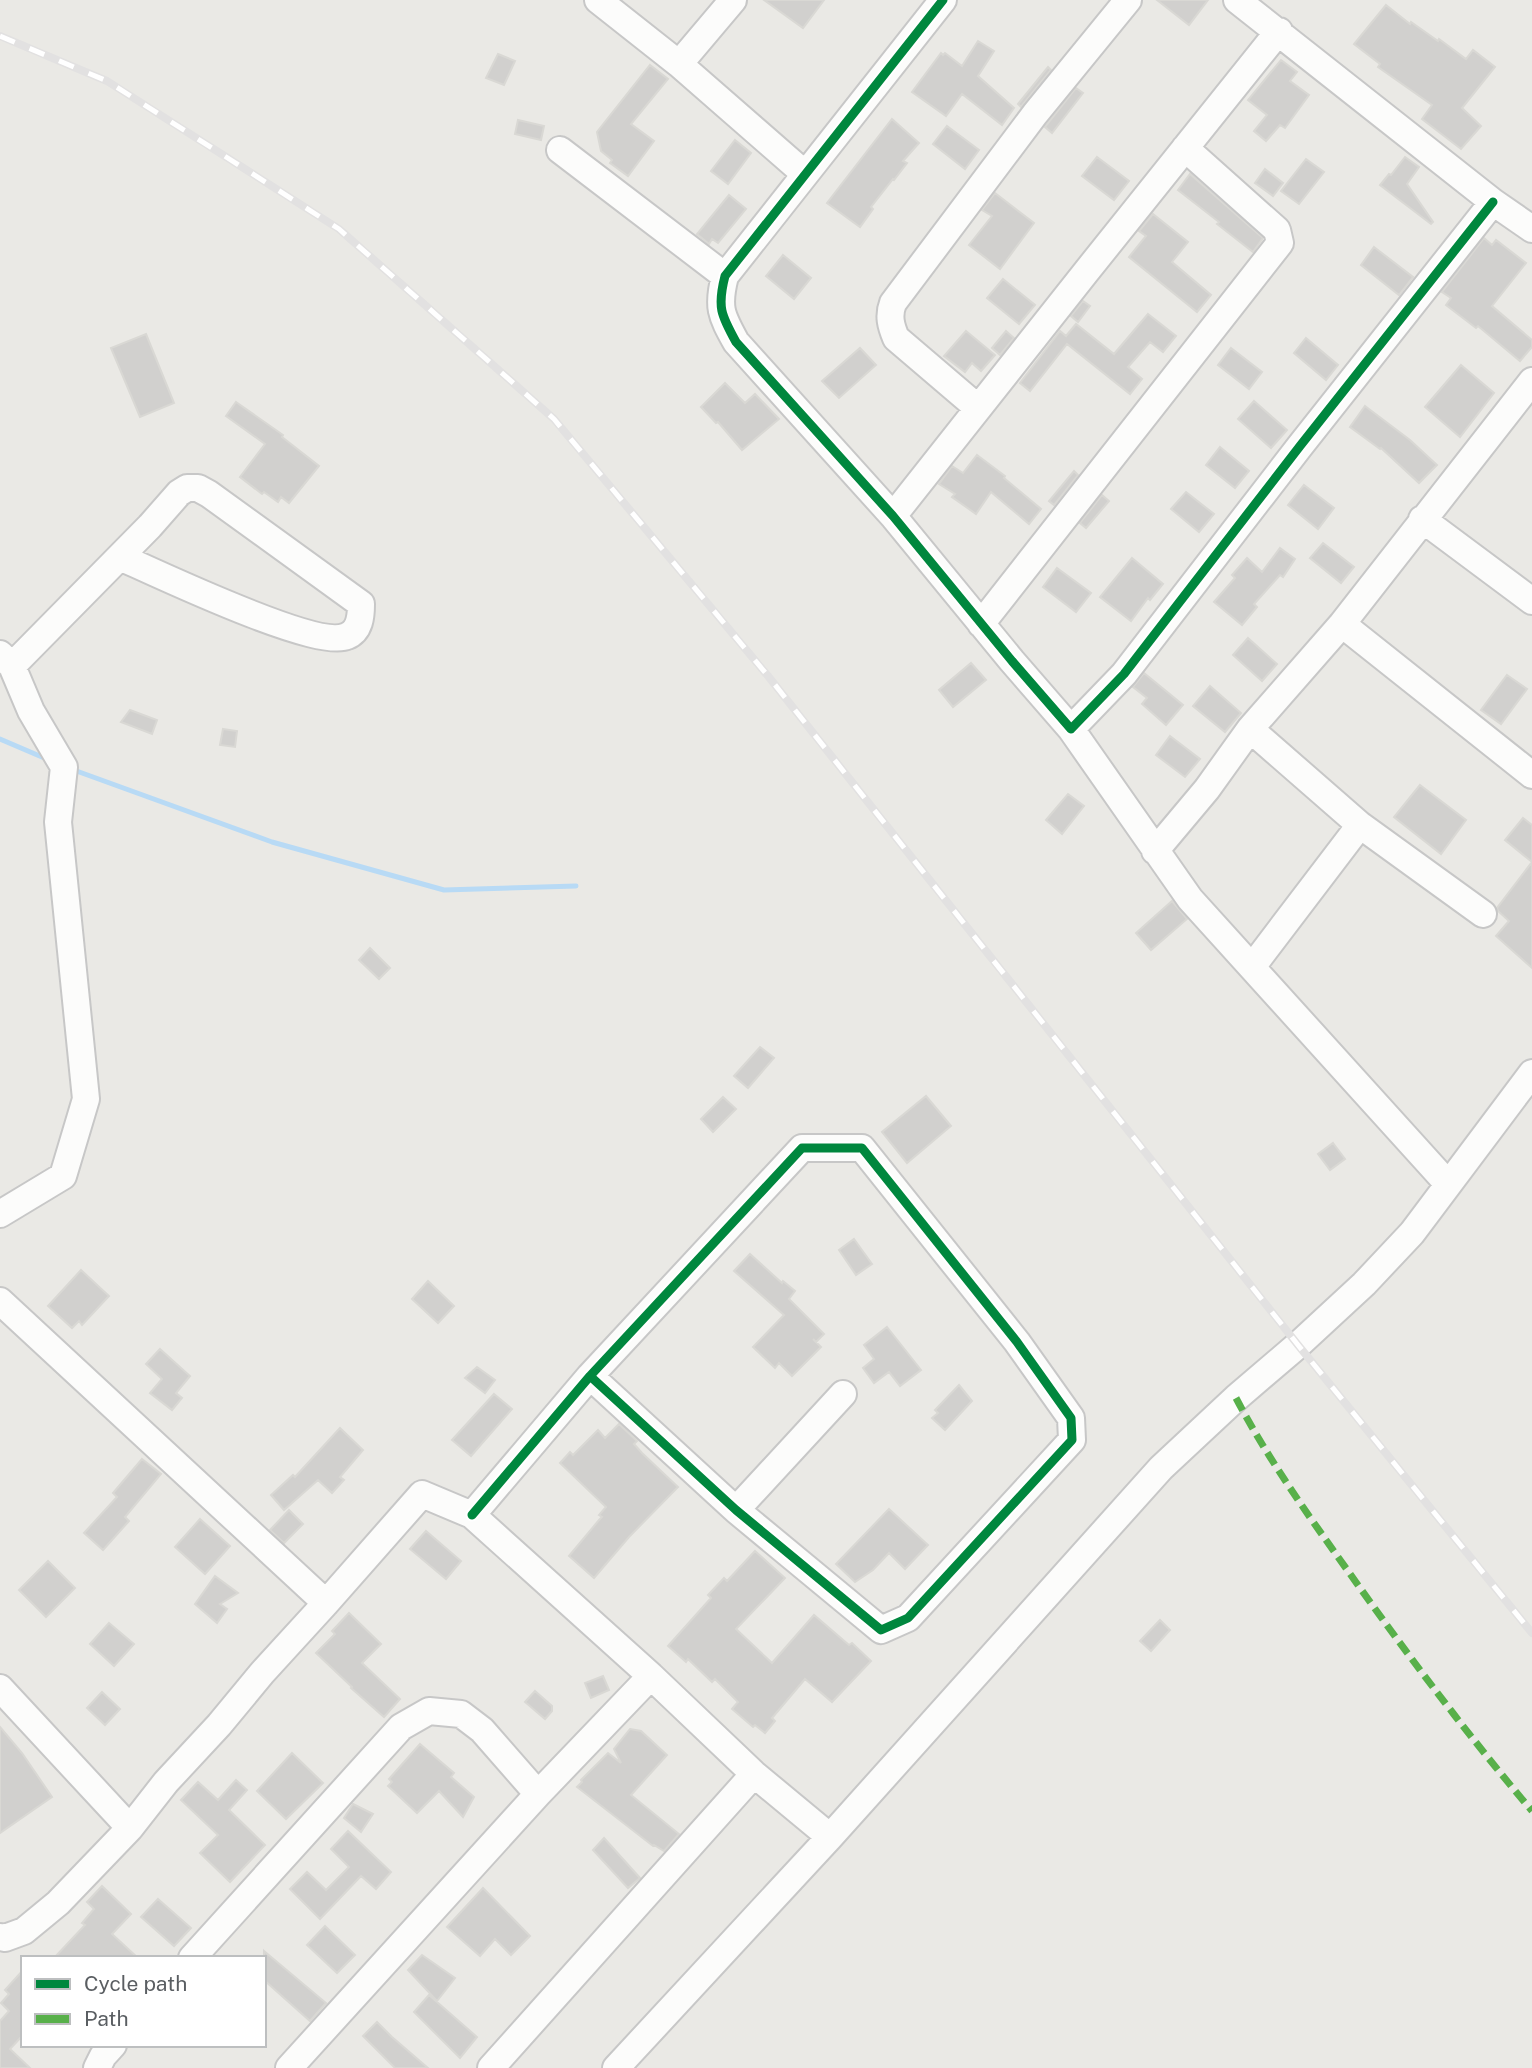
<svg xmlns="http://www.w3.org/2000/svg" width="1532" height="2068" viewBox="0 0 1532 2068" font-family="'Public Sans',sans-serif">
<style>
.lines{fill:none;stroke-linecap:round;stroke-linejoin:round}
.stream{stroke:#b8daf5;stroke-width:5}
.building{fill:#d1d0ce;stroke:#d9d8d4;stroke-width:2}
.minor-casing{stroke:#c7c7c7;stroke-width:30}
.minor{stroke:#fcfcfb;stroke-width:26}
.rail-casing{stroke:#e2e1e1;stroke-width:8}
.rail{stroke:#fff;stroke-width:5;stroke-dasharray:16;stroke-linecap:butt}
.quiet{stroke:#58b04a;stroke-width:7;stroke-dasharray:14 7;stroke-linecap:butt}
.cycleway-casing{stroke:#fff;stroke-width:13}
.cycleway{stroke:#00873e;stroke-width:9}
</style>
<rect width="100%" height="100%" fill="#eae9e5"/>
<g class="lines">
<path class="stream" d="M0,739L49,760
M71,769L272,842L444,890L576,886"/>
</g>
<path class="building" d="M764,0H824L803,28Z
M1157,0H1208L1189,25Z
M1386,5L1410,24L1411,22L1438,41L1439,39L1466,59L1473,50L1495,67L1462,108L1481,126L1461,149L1422,119L1432,105L1378,67L1380,64L1354,44Z
M978,41L994,51L978,76L1014,108L1002,125L962,94L946,116L912,92L941,53L943,55L945,53L962,66Z
M498,54L515,61L504,85L486,78Z
M1281,60L1297,72L1290,81L1309,95L1285,128L1280,125L1266,141L1254,131L1267,115L1248,100Z
M650,65L668,79L631,124L654,141L628,176L610,163L612,160L601,151L597,132Z
M1048,67L1051,70L1021,107L1018,104Z
M1076,88L1083,93L1052,133L1045,127Z
M892,119L919,143L903,161L907,163L894,180L893,179L871,207L873,209L860,227L827,203Z
M518,120L544,126L541,140L515,134Z
M947,126L979,150L965,169L933,144Z
M735,140L751,153L728,184L711,171Z
M1097,157L1129,181L1114,200L1082,176Z
M1405,157L1419,167L1407,184L1433,222L1431,224L1380,185L1389,174L1391,175Z
M1306,159L1324,172L1299,204L1281,191Z
M1265,169L1283,183L1273,196L1255,183Z
M1190,174L1263,238L1253,252L1217,224L1219,222L1178,190Z
M995,193L1034,223L1000,269L969,245L992,216L982,210Z
M729,195L746,209L718,243L712,239L709,244L697,234Z
M1153,214L1188,242L1172,262L1211,295L1197,312L1129,257L1146,236L1139,231Z
M1484,238L1492,245L1496,240L1526,263L1492,306L1532,340V347L1520,361L1478,326L1476,328L1446,305L1451,298L1442,292Z
M1374,247L1413,277L1399,295L1361,265Z
M783,255L811,278L794,299L766,276Z
M1003,279L1035,305L1019,324L987,298Z
M1083,301L1090,306L1078,322L1071,316Z
M1148,314L1176,336L1163,352L1150,342L1128,367L1142,379L1130,394L1067,344L1030,391L1020,383L1060,331L1066,336L1076,324L1114,354Z
M966,331L995,355L981,371L972,363L965,372L944,356Z
M1006,331L1014,338L1000,355L992,348Z
M146,334L174,403L140,417L111,348Z
M1306,338L1338,365L1326,380L1294,353Z
M860,348L876,365L839,398L822,381Z
M1231,348L1262,372L1249,389L1218,365Z
M1461,365L1494,393L1460,437L1425,407Z
M725,383L745,403L755,394L779,419L742,450L718,422L716,423L701,407Z
M1254,401L1287,430L1271,448L1238,419Z
M236,402L283,435L282,437L319,466L289,503L281,497L278,502L264,492L262,494L240,477L265,444L226,416Z
M1365,406L1410,440L1437,465L1419,483L1381,448L1380,449L1350,427Z
M1220,447L1249,471L1235,488L1206,465Z
M977,455L1005,476L1004,478L1041,509L1029,524L991,492L976,514L952,497L955,494L939,484L952,466L963,473Z
M1074,471L1078,475L1054,505L1049,501Z
M1304,485L1334,508L1318,529L1288,505Z
M1186,492L1214,514L1199,532L1171,509Z
M1102,495L1109,501L1086,528L1080,523Z
M1323,543L1354,567L1341,583L1310,558Z
M1280,548L1295,559L1283,577L1280,575L1254,604L1257,607L1242,625L1214,602L1235,578L1232,575L1247,558L1262,572Z
M1132,558L1163,584L1150,600L1148,598L1131,621L1100,597Z
M1057,568L1091,593L1076,612L1043,587Z
M1248,638L1277,664L1262,681L1233,655Z
M971,663L986,680L953,707L939,690Z
M1144,673L1183,705L1166,725L1142,704L1147,698L1133,687Z
M1507,675L1527,689L1501,724L1481,710Z
M1210,686L1241,713L1225,732L1193,706Z
M130,710L157,720L152,734L121,722Z
M223,729L237,731L235,747L220,745Z
M1170,736L1200,759L1185,777L1156,755Z
M1420,785L1466,820L1441,854L1394,817Z
M1068,794L1084,806L1062,834L1046,820Z
M1523,818L1532,825V862L1505,840Z
M1532,862V968L1496,936L1509,921L1498,911L1497,908Z
M1172,901L1187,919L1151,950L1136,933Z
M370,948L390,968L379,979L359,960Z
M760,1047L774,1058L748,1088L734,1076Z
M926,1096L951,1126L907,1163L882,1132Z
M723,1097L736,1109L713,1132L701,1119Z
M1333,1143L1345,1159L1330,1170L1318,1154Z
M854,1239L872,1264L856,1275L839,1250Z
M750,1254L782,1283L783,1281L795,1291L789,1299L824,1334L816,1342L813,1339L821,1347L792,1376L779,1363L775,1368L753,1347L784,1315L734,1271Z
M81,1270L109,1296L82,1325L79,1321L72,1328L48,1306Z
M428,1281L454,1306L438,1323L412,1299Z
M887,1327L921,1370L900,1386L889,1372L874,1383L863,1368L874,1359L864,1345Z
M160,1349L190,1376L176,1393L182,1398L172,1410L150,1393L162,1379L146,1364Z
M477,1367L495,1380L485,1393L465,1378Z
M959,1385L972,1401L945,1430L932,1418L938,1413L935,1410Z
M494,1394L512,1409L471,1456L452,1440Z
M619,1424L637,1441L634,1444L642,1453L678,1487L629,1537L594,1578L569,1556L599,1520L602,1517L599,1515L606,1507L560,1463L570,1452L573,1455L598,1430L605,1438Z
M340,1428L363,1450L340,1477L344,1480L332,1493L318,1480L284,1510L271,1495L293,1475L295,1477Z
M142,1459L161,1474L125,1517L129,1521L103,1550L84,1533L117,1497L113,1493Z
M889,1509L928,1545L905,1569L889,1553L873,1570L855,1582L836,1564Z
M289,1510L303,1524L284,1543L270,1530Z
M200,1519L230,1546L205,1574L175,1547Z
M426,1531L461,1561L446,1579L410,1549Z
M755,1551L785,1578L736,1629L772,1663L814,1615L849,1645L852,1643L871,1661L832,1702L805,1679L772,1718L775,1721L765,1733L755,1725L753,1727L732,1709L738,1702L715,1679L712,1682L688,1659L686,1662L668,1646L711,1598L708,1595L724,1578L727,1581Z
M48,1561L75,1588L46,1617L19,1590Z
M215,1576L238,1593L220,1604L227,1609L217,1623L195,1604Z
M349,1613L381,1644L362,1663L400,1699L384,1717L351,1688L352,1687L316,1653L335,1634L332,1631Z
M1160,1620L1170,1630L1151,1651L1140,1641Z
M109,1623L134,1644L114,1666L90,1644Z
M603,1676L609,1690L591,1698L585,1683Z
M535,1691L552,1706V1711L545,1719L525,1702Z
M102,1692L120,1709L105,1725L87,1708Z
M0,1727L22,1753L52,1797L0,1833Z
M630,1729L641,1731L667,1755L631,1795L679,1834L664,1851L654,1845L653,1846L577,1787L582,1782L581,1780L608,1753L621,1763L614,1749Z
M420,1744L454,1773L451,1777L474,1797L463,1817L439,1791L417,1813L388,1786L392,1782L389,1779Z
M292,1753L323,1783L286,1819L257,1791Z
M236,1780L247,1790L229,1810L265,1845L230,1882L200,1853L218,1835L181,1800L198,1782L218,1800Z
M353,1804L373,1814L361,1832L344,1818Z
M348,1831L391,1872L376,1889L361,1876L320,1919L290,1889L307,1872L326,1890L349,1867L331,1849Z
M604,1838L640,1878L628,1888L593,1850Z
M102,1886L131,1914L112,1934L138,1958H54L85,1925L82,1923L94,1909L87,1902Z
M483,1888L530,1936L511,1955L495,1939L480,1956L447,1927Z
M158,1899L191,1928L174,1946L141,1917Z
M325,1926L355,1955L337,1973L307,1945Z
M264,1951L326,2003L310,2021L264,1980Z
M422,1955L455,1978L437,2001L408,1970Z
M23,1970V2035L10,2049L30,2068H0V2021L9,2011L1,2003L9,1994L5,1990Z
M429,1995L477,2037L460,2058L414,2012Z
M377,2022L392,2037L428,2068H395L363,2036Z"/>
<g class="lines">
<defs>
<path id="minor" d="M598,0L679,64L805,174
M943,0L725,276C717,307 721,315 736,342L893,516L1012,661L1071,729L1124,674L1300,446L1493,202
M1237,0L1493,202L1532,229
M679,64L733,0
M560,150L725,276
M978,408L896,338C891,326 888,316 893,303L1035,114L1128,0
M893,516L1086,272L1279,31
M1422,519L1532,601
M981,624L1280,243L1277,230L1185,148
M1342,624L1532,775
M12,666L150,526L179,493L187,488H198L209,494L361,604C361,616 360,631 347,636C317,650 156,573 120,557
M1071,729L1190,899L1448,1184
M1250,729L1360,825L1483,914
M1155,851L1207,789L1250,729L1342,624L1532,381
M1252,967L1360,825
M0,1214L63,1176L86,1099L58,822L64,767L31,711L12,666L0,654
M0,1301L326,1603
M736,1510L843,1394
M472,1515L590,1376L802,1148H862L1017,1342L1071,1418L1072,1440L908,1618L881,1630L736,1510L590,1376
M0,1688L130,1828
M0,1937L5,1938L24,1931L58,1903L130,1828L166,1782L219,1725L262,1673L326,1603L422,1494L472,1515L651,1676L754,1774L830,1837
M192,1958L401,1727L429,1711L461,1714L482,1730L538,1794
M97,2068L103,2056L113,2045
M289,2068L538,1794L651,1676
M491,2068L754,1774
M616,2068L830,1837L1161,1468L1236,1398L1298,1345L1364,1284L1412,1233L1532,1073"/>
</defs>
<use href="#minor" class="minor-casing"/>
<use href="#minor" class="minor"/>
<defs>
<path id="rail" d="M0,36L107,81L339,229L554,419L768,676L1298,1345L1532,1633"/>
</defs>
<use href="#rail" class="rail-casing"/>
<use href="#rail" class="rail"/>
<path class="quiet" d="M1236,1398C1268,1459 1308,1515 1348,1571C1406,1653 1467,1734 1532,1811"/>
<defs>
<path id="cycleway" d="M943,0L725,276C717,307 721,315 736,342L893,516L1012,661L1071,729L1124,674L1300,446L1493,202
M472,1515L590,1376L802,1148H862L1017,1342L1071,1418L1072,1440L908,1618L881,1630L736,1510L590,1376"/>
</defs>
<use href="#cycleway" class="cycleway-casing"/>
<use href="#cycleway" class="cycleway"/>
</g>
<rect x="21" y="1956" width="245" height="91" fill="#ffffff" stroke="#bdbfc0" stroke-width="2"/>
<rect x="35" y="1979" width="35" height="10" fill="#00873e" stroke="#bdbfc0" stroke-width="2"/>
<text x="84" y="1991" font-size="21" fill="#5a5e62">Cycle path</text>
<rect x="35" y="2014" width="35" height="10" fill="#58b04a" stroke="#bdbfc0" stroke-width="2"/>
<text x="84" y="2026" font-size="21" fill="#5a5e62">Path</text>
</svg>
